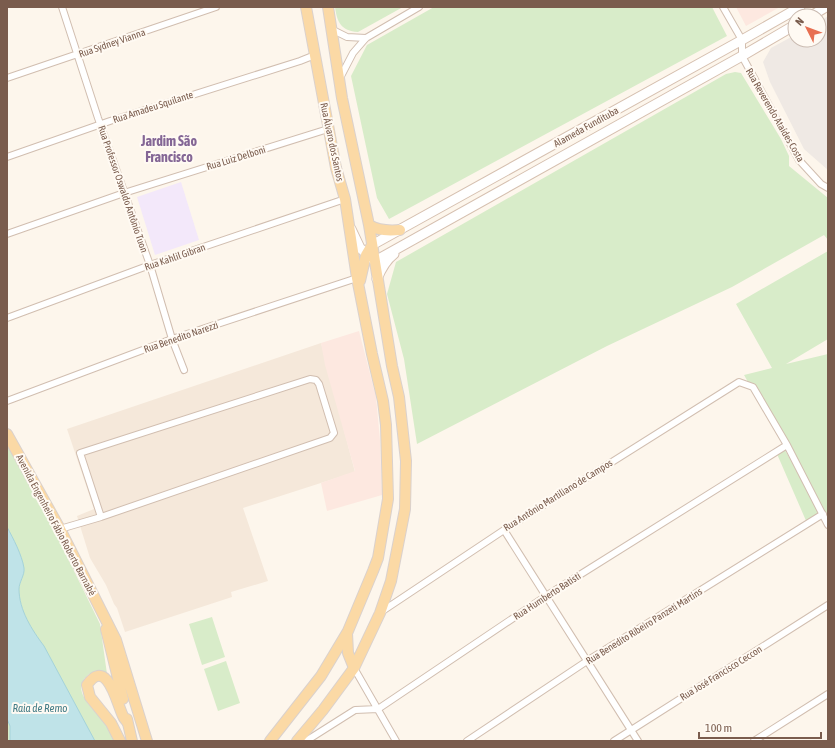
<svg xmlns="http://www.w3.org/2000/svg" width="835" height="748" viewBox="0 0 835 748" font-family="'Asap Condensed',sans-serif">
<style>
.residential{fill:#f5e8da}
.commercial{fill:#fde8e0}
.industrial{fill:#efe9e4}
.education{fill:#f3e8fa}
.green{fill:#d8ecc9}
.water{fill:#bfe3e8;stroke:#a5d3da}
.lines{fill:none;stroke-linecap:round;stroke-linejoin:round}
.minor-casing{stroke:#d1beb0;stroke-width:8}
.secondary-casing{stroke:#d6c0b0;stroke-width:11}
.primary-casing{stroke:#dad1cd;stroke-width:12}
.minor{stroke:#fff;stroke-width:6}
.secondary{stroke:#fff;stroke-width:9}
.primary{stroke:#fbd9a5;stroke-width:10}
.labels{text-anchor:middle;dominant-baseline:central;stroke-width:4;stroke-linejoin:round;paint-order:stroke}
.street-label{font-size:10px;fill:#7a5c4d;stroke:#fffaf3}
.water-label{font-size:11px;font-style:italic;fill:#437c86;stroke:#fffaf3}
.district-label{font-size:14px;font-weight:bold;fill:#846695;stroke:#fffaf3}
</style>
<rect width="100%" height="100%" fill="#fdf6ec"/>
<path class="residential" d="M321,343L355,472L243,508L268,581L231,592L232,597L125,632L117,608L114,604L106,585L90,558L77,516L94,509L67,429Z"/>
<path class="commercial" d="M736,7H780L746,26Z
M359,331L376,397L380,440L382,495L327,511L321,483L355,471L325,365L321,343Z"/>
<path class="industrial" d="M828,16V170L804,149L770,82L763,62L771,48L795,35V40H819V22Z"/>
<path class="education" d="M181,182L199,240L155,255L137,197Z"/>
<path class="green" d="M335,7H403L358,32C341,31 337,22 335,7Z
M434,7H712L727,36L389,219L377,198L351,76L367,45Z
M735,72L741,73L781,139L789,156V166L828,198V240L824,235L732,287L607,346L417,444L404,359L387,294L396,262L726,74Z
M828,251V339L786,364L828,354V523L744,375L772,368L736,304Z
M7,442L51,524L100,624L107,674C100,672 93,670 87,676C70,691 95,710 104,722C108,728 111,734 115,741H7Z
M785,450L821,514L807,523L777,454Z
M212,617L225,657L202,665L189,624Z
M226,661L240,703L218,711L204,669Z"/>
<path class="water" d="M7,527C13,538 22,555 24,568C25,575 19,582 19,589C19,610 32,630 44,646L95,741H10V726L7,719Z"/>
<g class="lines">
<defs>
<path id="minor" d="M62,7L98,118L150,265L172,339L184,370
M723,7L742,40V56L799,160L821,184L828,188
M331,29L347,37L366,38
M7,78L216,7
M340,78L353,53L366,38L419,7
M7,157L110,121L300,61L315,55
M7,234L124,193L328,129
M7,318L150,265L345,199
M7,401L172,339L357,278
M60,529L101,517L330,438L334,433L319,384L316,380L310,379L80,453L101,517
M504,530L638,741
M381,612L504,530L739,382L753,387L787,445L828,525
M354,668L396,741
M306,741L355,710L378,709L546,596L787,445
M467,741L587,661L823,514
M614,741L828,605
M754,741L828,694"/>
<path id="secondary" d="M811,16L826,7
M351,229L360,248L375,261L742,56L795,25
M372,245L742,40L800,7
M377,279C381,269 385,261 394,254"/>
<path id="primary" d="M369,225C379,231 389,231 400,230
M360,281L366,255L372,245
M7,434L60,529L116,640L147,741
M106,629L123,699
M347,633L348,653L354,668
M127,719L132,741
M120,741L111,723L90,697L87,685C107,656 117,704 123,716C124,719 127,721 128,724
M270,741L321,676L348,631L373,571L378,558L388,499L386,425L383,401L372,354L357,278L345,199L336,168L306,7
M297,741L323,710L354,668L380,613L391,581L405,509L406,461L399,397L392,366L369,225L342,98L328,7"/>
</defs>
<use href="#minor" class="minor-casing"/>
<use href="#secondary" class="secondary-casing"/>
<use href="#primary" class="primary-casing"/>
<use href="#minor" class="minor"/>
<use href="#secondary" class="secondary"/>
<use href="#primary" class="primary"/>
</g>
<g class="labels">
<g class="street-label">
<text transform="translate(112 43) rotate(-19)">Rua Sydney Vianna</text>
<text transform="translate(153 107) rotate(-18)">Rua Amadeu Squilante</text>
<text transform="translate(775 115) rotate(60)">Rua Reverendo Ataídes Costa</text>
<text transform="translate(586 127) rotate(-29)">Alameda Fundituba</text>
<text transform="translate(332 142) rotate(78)">Rua Álvaro dos Santos</text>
<text transform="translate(236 158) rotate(-17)">Rua Luiz Delboni</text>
<text transform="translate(123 189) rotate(71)">Rua Professor Oswaldo Antônio Tuon</text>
<text transform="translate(175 257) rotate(-19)">Rua Kahlil Gibran</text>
<text transform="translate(181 337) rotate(-19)">Rua Benedito Narezzi</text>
<text transform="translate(558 495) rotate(-32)">Rua Antônio Martiliano de Campos</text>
<text transform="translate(56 525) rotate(62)">Avenida Engenheiro Fábio Roberto Barnabé</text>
<text transform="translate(547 596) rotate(-33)">Rua Humberto Batisti</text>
<text transform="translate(644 626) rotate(-32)">Rua Benedito Ribeiro Panzeti Martins</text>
<text transform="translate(721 673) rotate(-32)">Rua José Francisco Ceccon</text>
</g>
<g class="water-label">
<text x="40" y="708">Raia de Remo</text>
</g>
<g class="district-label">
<text x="169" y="141">Jardim São<tspan x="169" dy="16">Francisco</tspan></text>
</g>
</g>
<rect width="835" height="748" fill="none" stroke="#7a5c4d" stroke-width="16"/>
<g transform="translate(807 28) rotate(312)"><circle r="19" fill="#fffaf3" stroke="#cabbb1"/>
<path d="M0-3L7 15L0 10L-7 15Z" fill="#e76f51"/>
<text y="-6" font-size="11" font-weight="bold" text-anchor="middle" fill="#7a5c4d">N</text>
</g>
<path d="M699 732v6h122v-6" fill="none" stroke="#7a5c4d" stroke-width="2"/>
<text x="705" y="732" font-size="12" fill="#7a5c4d" stroke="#fffaf3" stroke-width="3" paint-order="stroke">100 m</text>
</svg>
